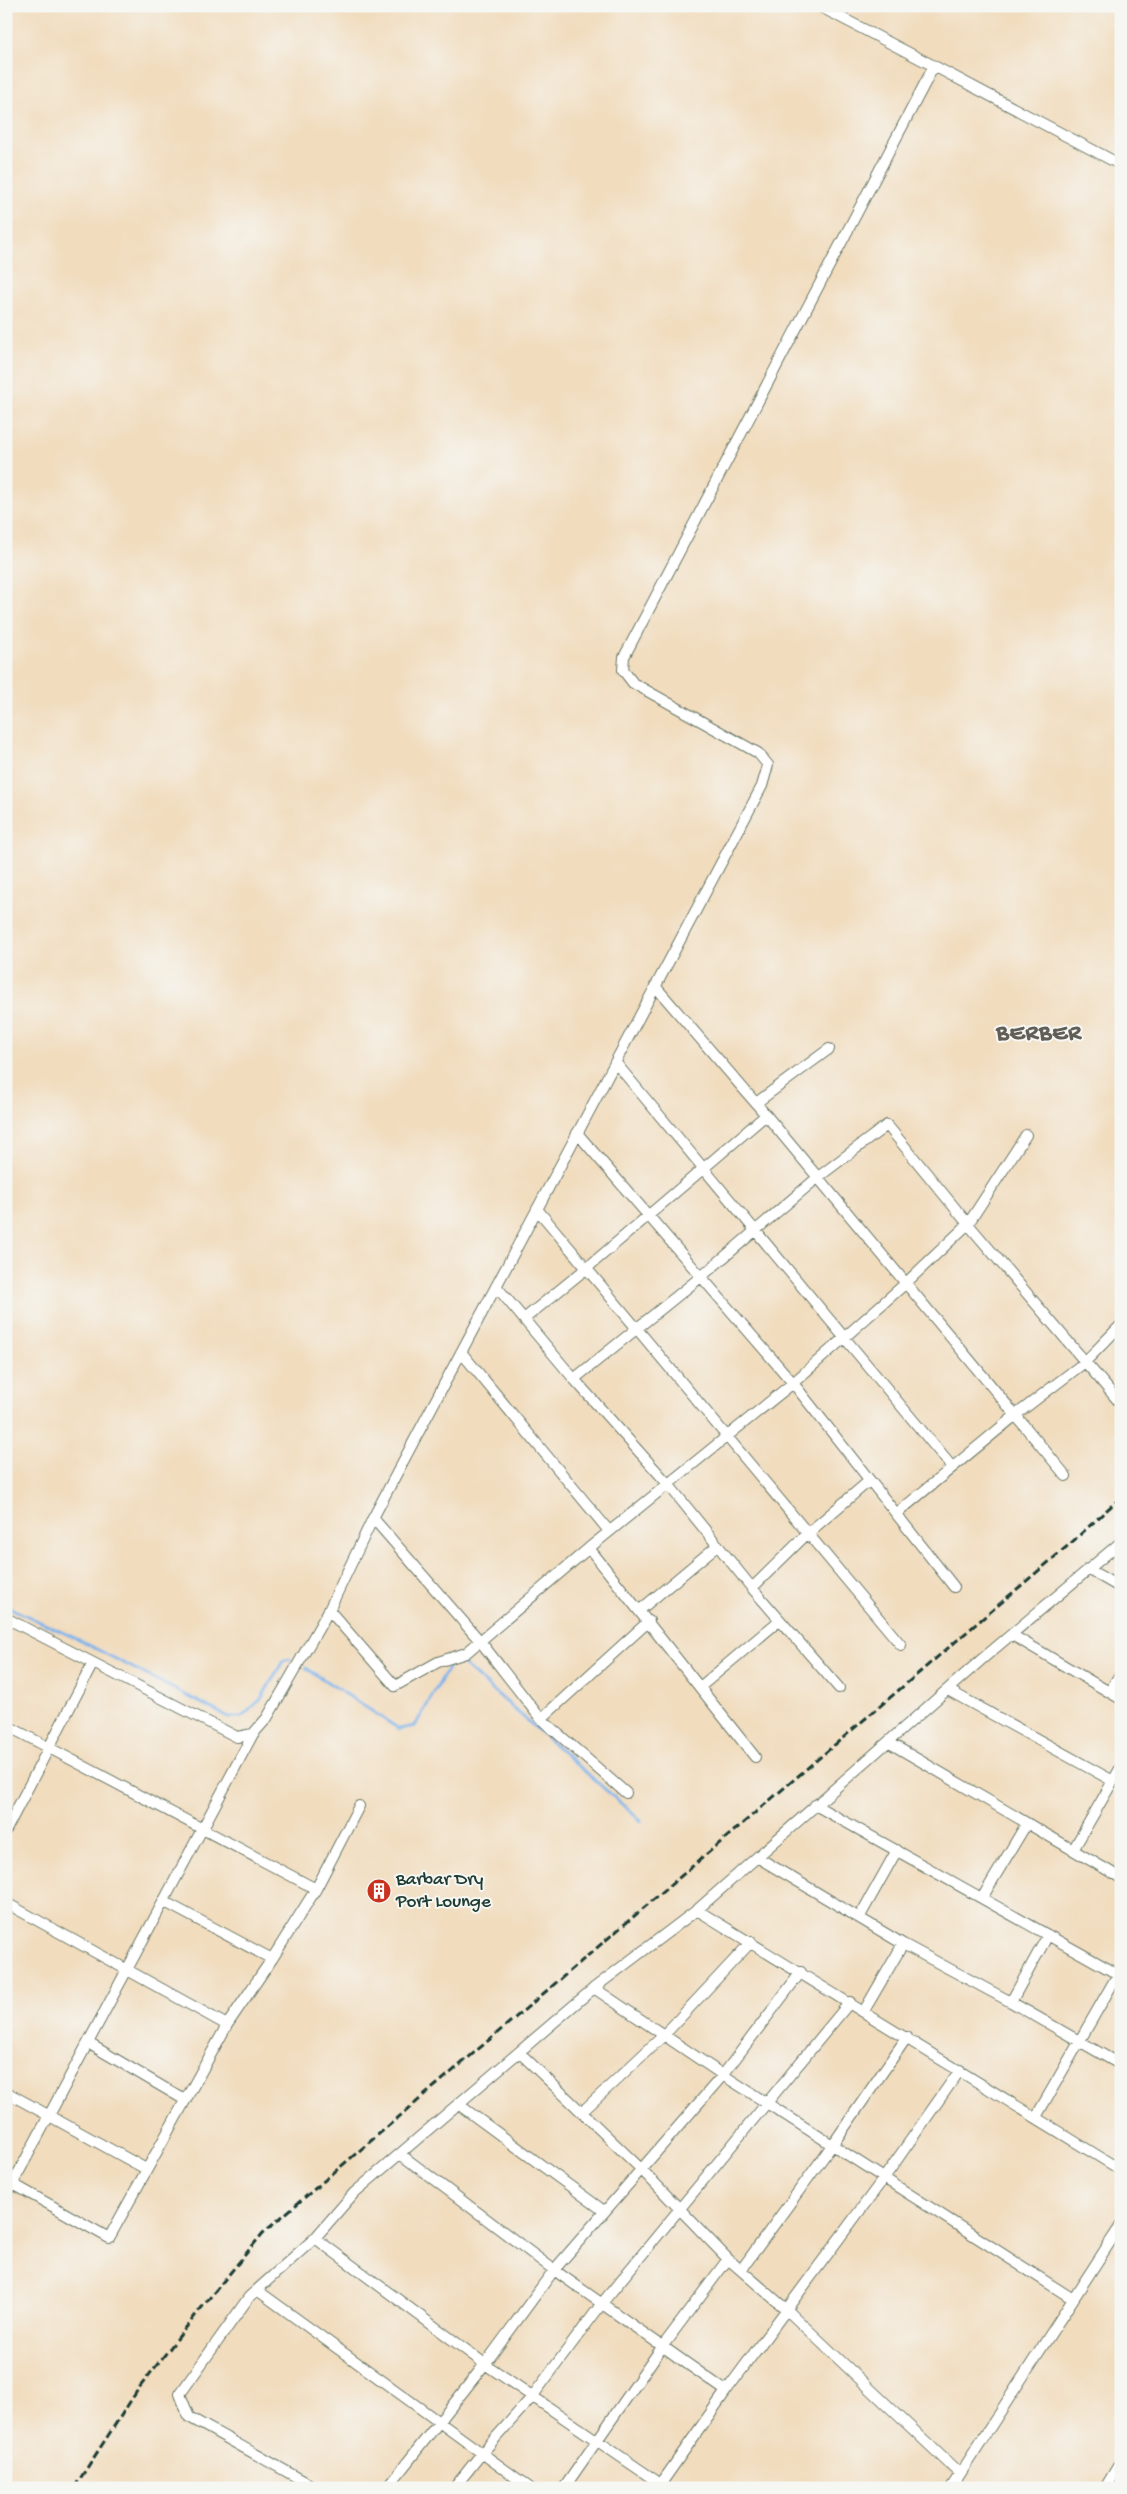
<svg xmlns="http://www.w3.org/2000/svg" width="1127" height="2494" viewBox="0 0 1127 2494" font-family="'Gochi Hand',sans-serif">
<style>
.lines{fill:none;stroke-linecap:round;stroke-linejoin:round}
.stream{stroke:#7db3ec;stroke-width:3}
.minor-casing{stroke:#687564;stroke-width:12}
.minor{stroke:#fff;stroke-width:10}
.rail{stroke:#1f3d34;stroke-width:3;stroke-dasharray:8 4;stroke-linecap:butt}
.labels{text-anchor:middle;dominant-baseline:central;stroke-width:4;stroke-linejoin:round;paint-order:stroke}
.poi-label{font-size:19px;fill:#1f3d34;stroke:#f6f6f2;text-anchor:start}
.district-label{font-size:24px;font-weight:bold;letter-spacing:1px;fill:#605e57;stroke:#f6f6f2}
</style>
<rect width="100%" height="100%" fill="#f6f6f2"/>
<filter id="ink" filterUnits="userSpaceOnUse"><feTurbulence type="fractalNoise" baseFrequency=".02" numOctaves="2"/><feDisplacementMap in="SourceGraphic" scale="10" xChannelSelector="R" yChannelSelector="G"/><feConvolveMatrix kernelMatrix="1 2 1 2 8 2 1 2 1" color-interpolation-filters="sRGB"/></filter>
<filter id="wash" filterUnits="userSpaceOnUse"><feTurbulence type="fractalNoise" baseFrequency=".0096" numOctaves="4" result="noise"/><feDisplacementMap in="SourceGraphic" scale="20" xChannelSelector="R" yChannelSelector="G"/><feGaussianBlur stdDeviation="1.12" result="paint"/><feColorMatrix in="noise" values="0 0 0 0 0 0 0 0 0 0 0 0 0 0 0 0 0 1.4 0 .05"/><feComposite in="paint" operator="in"/></filter>
<g filter="url(#wash)">
<rect width="100%" height="100%" fill="#f1dcbd"/>
<g class="lines">
<path class="stream" d="M6,1606L77,1639L228,1717H242L261,1699L283,1661L290,1659
M306,1668L399,1729L415,1726L451,1663H462L641,1821"/>
</g>
</g>
<g filter="url(#ink)">
<g class="lines">
<defs>
<path id="minor" d="M934,66L1121,165
M655,986L766,1115L1066,1476
M615,1062L952,1467
M756,1103L829,1049
M577,1133L793,1383L954,1587
M537,1209L901,1645
M496,1286L574,1379L668,1484L752,1588L839,1688
M524,1319L588,1267L766,1115
M461,1352L609,1531
M574,1379L702,1276L817,1178L887,1125L968,1224L1121,1404
M896,1514L1017,1414L1085,1362L1121,1325
M373,1518L480,1641L541,1719L626,1793
M589,1548L755,1757
M1088,1569L1121,1588
M752,1588L807,1534L869,1481
M329,1610L395,1686L438,1662L466,1653L589,1548L793,1383L906,1283L968,1224L1026,1135
M640,1610L718,1545
M6,1618L237,1737L253,1734L267,1718L329,1610L373,1518L762,786L768,765L758,753L633,683L623,670L624,657L934,66L819,6
M1012,1635L1121,1699
M700,1687L780,1620
M948,1690L1113,1781
M1109,1692L1121,1673
M541,1719L649,1621
M6,1725L316,1889
M888,1742L1121,1878
M815,1805L1121,1976
M6,1830L93,1663
M1073,1850L1121,1767
M757,1857L903,1944L1011,2002L1121,2065
M982,1898L1027,1823
M6,1903L227,2025
M697,1910L1121,2170
M859,1918L897,1850
M272,1959L316,1889L359,1806
M594,1988L723,2075L1073,2299
M1011,2002L1048,1935
M864,2011L903,1944
M88,2043L185,2100
M519,2052L640,2168L728,2259L787,2310L960,2474
M6,2092L146,2169
M458,2104L604,2211
M582,2112L664,2035L751,1942
M1036,2117L1121,1969
M400,2154L554,2270L726,2391
M13,2184L109,2238L227,2025L272,1959L163,1901
M6,2196L253,1734
M315,2238L485,2364L665,2487
M741,2270L833,2144L907,2037
M257,2290L530,2488
M316,2488L189,2417L180,2394L249,2297L315,2238L354,2193L594,1988L697,1910L981,1660L1121,1542
M387,2488L485,2364L554,2270L723,2075L801,1972
M454,2488L482,2453L532,2397L603,2302L850,2002
M564,2488L662,2347L728,2259
M658,2488L726,2391L884,2178L960,2070
M951,2488L1121,2225
M1105,2488L1121,2461"/>
</defs>
<use href="#minor" class="minor-casing"/>
<use href="#minor" class="minor"/>
<path class="rail" d="M74,2488L139,2388L198,2312L263,2233L1071,1543L1121,1497"/>
</g>
</g>
<defs>
<symbol id="building-disc" viewBox="-11 -11 22 22"><circle r="9.5" fill="#c8321e" stroke="#f6f6f2"/><path d="M-4-6H4V6H1V3H-1V6H-4ZM-2.5-4.3h1.7v1.8h-1.7ZM.8-4.3h1.7v1.8H.8ZM-2.5-1h1.7V.8h-1.7ZM.8-1h1.7V.8H.8Z" fill="#fff"/></symbol>
</defs>
<g fill-rule="evenodd">
<use href="#building-disc" x="365" y="1877" width="28" height="28"/>
</g>
<g class="labels">
<g class="poi-label">
<text x="396" y="1880">Barbar Dry<tspan x="396" dy="22">Port Lounge</tspan></text>
</g>
<g class="district-label">
<text x="1039" y="1034">BERBER</text>
</g>
</g>
<rect width="1127" height="2494" fill="none" stroke="#f6f6f2" stroke-width="25"/>
</svg>
